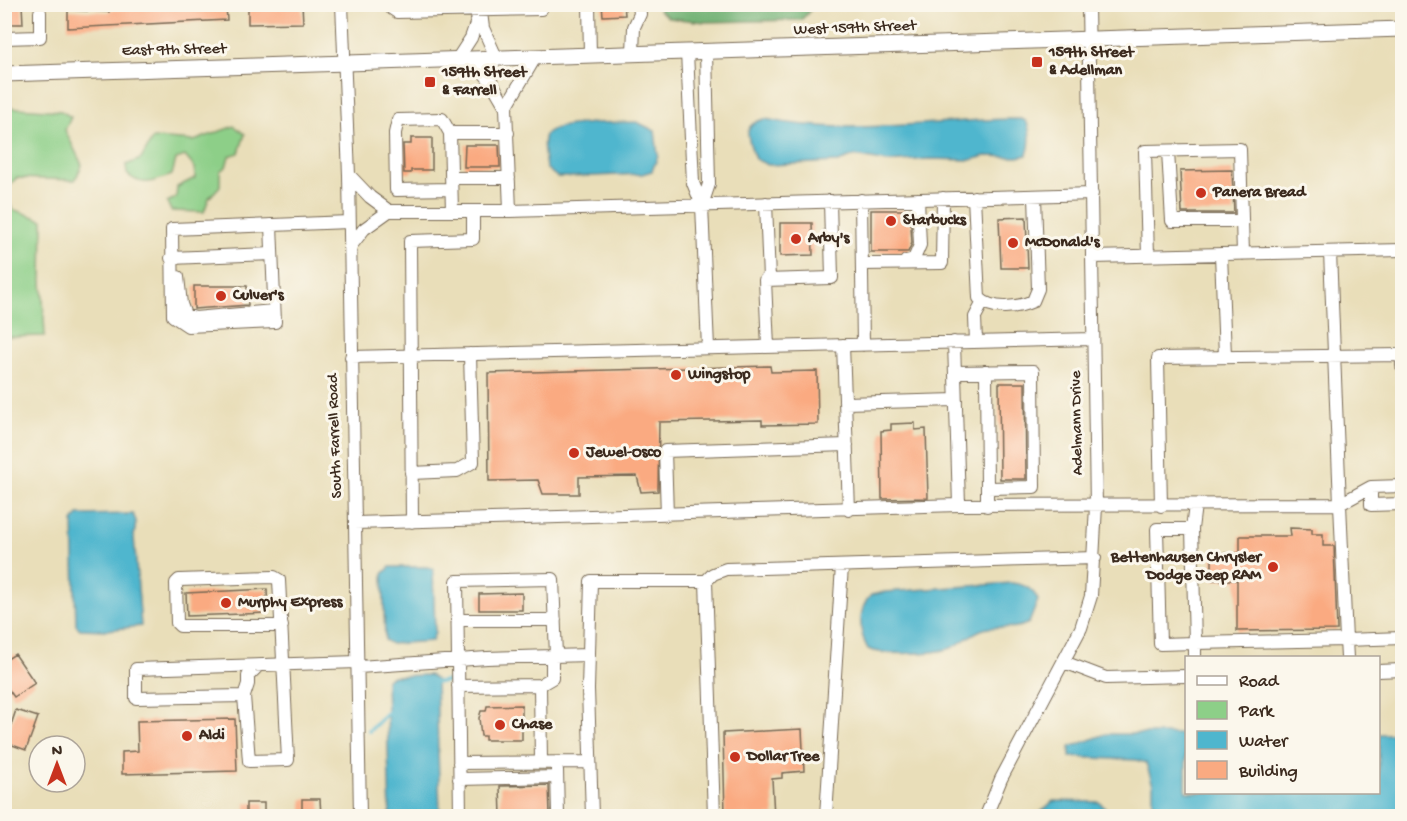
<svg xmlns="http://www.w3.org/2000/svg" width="1407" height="821" viewBox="0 0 1407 821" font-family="'Gochi Hand',sans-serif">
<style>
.green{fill:#8dcf88;stroke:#647c53;stroke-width:1.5}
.forest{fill:#72b274;stroke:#566e49;stroke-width:1.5}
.water{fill:#4fb6ce;stroke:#457076;stroke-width:1.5}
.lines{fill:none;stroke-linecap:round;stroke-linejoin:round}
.stream{stroke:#4fb6ce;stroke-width:4}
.building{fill:#faaa81}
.minor-casing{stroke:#786954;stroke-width:14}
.major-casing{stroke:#786954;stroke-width:17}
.minor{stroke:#fff;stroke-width:12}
.major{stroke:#fff;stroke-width:15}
.poi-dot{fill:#c8321e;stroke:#fbf7ec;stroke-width:2}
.labels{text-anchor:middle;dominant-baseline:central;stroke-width:6;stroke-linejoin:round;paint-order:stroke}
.street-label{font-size:16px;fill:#3b2a1e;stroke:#fbf7ec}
.poi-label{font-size:16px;font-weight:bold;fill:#3b2a1e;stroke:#fbf7ec;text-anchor:start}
</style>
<rect width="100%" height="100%" fill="#fbf7ec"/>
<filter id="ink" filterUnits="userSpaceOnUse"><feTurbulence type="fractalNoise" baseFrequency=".0167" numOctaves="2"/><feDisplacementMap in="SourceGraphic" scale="12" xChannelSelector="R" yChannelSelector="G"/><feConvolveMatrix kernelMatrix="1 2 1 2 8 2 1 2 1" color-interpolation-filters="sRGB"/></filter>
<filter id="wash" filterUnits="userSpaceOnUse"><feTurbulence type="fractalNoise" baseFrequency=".008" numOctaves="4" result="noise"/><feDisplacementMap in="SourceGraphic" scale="24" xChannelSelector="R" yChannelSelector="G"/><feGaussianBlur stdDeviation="1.35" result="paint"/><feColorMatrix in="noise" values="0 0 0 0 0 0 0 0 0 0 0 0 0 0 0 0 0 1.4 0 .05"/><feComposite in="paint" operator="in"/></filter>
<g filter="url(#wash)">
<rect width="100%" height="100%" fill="#e9deb9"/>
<path class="green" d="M4,107L61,111L71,117L65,130L82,165L75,180L16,178L5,192L12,209L43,220L42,281L45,336L5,337Z
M234,126L245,134L239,153L229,156L226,167L220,171V186L209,198L204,212L171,211L167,202L176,198L177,187L195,178V168L185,156L176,159L172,175C155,181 142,188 127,174L126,165L141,159L153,138L194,141Z"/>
<path class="forest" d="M810,5V11L801,20L705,22L669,18L659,10L658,5Z"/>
<path class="water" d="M765,119C849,137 936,119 1021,119L1026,121C1031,131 1031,145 1027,155L1018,157L985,156L971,160L929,159L888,162L855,156L838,162L768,165L755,159C749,139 739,125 765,119Z
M637,122L655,131L658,156L652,171L642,174L569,177H557L546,168C545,158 541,144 545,135C552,121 621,123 637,122Z
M133,514L136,521L134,537L141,626L107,630L80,629L76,625L73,522L78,515Z
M390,567H427L433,569L435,632L432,641L391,644L385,640L383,574Z
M1012,583C1024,584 1033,589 1038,600L1029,623C1011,632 1001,624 984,629C972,632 963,643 951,648C934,654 885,656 868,649C859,633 857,609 871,595L885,592Z
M430,675L436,680L440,816H390L386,680L393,676Z
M1106,734H1186V792H1378L1379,734H1402V816H1153V785L1146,763L1136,760L1070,757V747Z
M1053,801L1099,802L1109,812V816H1037Z"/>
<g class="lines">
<path class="stream" d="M433,683L448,681
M369,731L390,710"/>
</g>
<g id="blocks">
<path class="building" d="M4,4H22L23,24H4Z
M202,4L226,7L227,20L68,28V10L109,12V10Z
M248,4H302L303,23L248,24Z
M602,4H624L625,15L603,16Z
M411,138H432V170H411V173H404L403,144H411Z
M465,145H499L500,167H464Z
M1232,170L1234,213H1182L1180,171Z
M871,210H910L912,243L908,252H871Z
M1026,217L1028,268H1001L999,218Z
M780,223H812L813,255L780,256Z
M194,286H247L248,305L194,309Z
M770,366L771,372L817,371L818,424L762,425V420L659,422L658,491L641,492L637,476L579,477V494H543L538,480L489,481L488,373Z
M999,383H1025L1026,479H1000Z
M915,423V430L926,429L928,498L882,499L881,431L891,430V424Z
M1290,528L1312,529V534H1323V546H1334L1337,630L1237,631V580H1212V553H1240V536H1291Z
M267,589L268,613L187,616L186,593Z
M522,593V610H479V594Z
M15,654L35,683L14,697L4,683V661Z
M522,705V740H485V736H481L479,718L481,711H486L487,706Z
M16,710L38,717L26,750L4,742V726L10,728Z
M235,719L237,771L122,774V752L138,751L137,721Z
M802,729L804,771L782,773V778L772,779L774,816H725L723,733Z
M549,785L550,816H501L500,786Z
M302,799H320L321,816H302Z
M246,803H264V816H246Z"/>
</g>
</g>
<g filter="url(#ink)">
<use href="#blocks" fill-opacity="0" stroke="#786954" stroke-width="1.5"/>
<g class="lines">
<defs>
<path id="minor" d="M342,4L349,175L360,816
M385,4L397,12L541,9V4
M589,4L590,55
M480,5L483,28L496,57
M4,38L40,37V12
M706,51L709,184L702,205L708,348
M687,52L693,183L702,205
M633,53L634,27L640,14L639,4
M458,58L471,38L479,15
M472,58L492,83L506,107L510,211
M506,107L536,56
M450,133L442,119L398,120L395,133L396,190L451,189
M1168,151L1172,221H1241
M349,175L370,197L389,211
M451,178H509
M974,197L979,298C992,311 1017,308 1033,301L1038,289L1035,196
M861,200L863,345
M766,203L769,279
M452,211L450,133H508
M271,225L275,322L188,326L173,316L172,229L349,222
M350,247L364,229L389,211H510L1092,194
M1221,254L1225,356
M1148,256L1145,151L1240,149L1243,254
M1092,257L1402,250
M171,258L272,254
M906,261L914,259L920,245L918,199
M862,264L942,263L943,198
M178,277L181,304L185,315L195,318L274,311
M954,342L959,505
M976,342L975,317L983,302
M843,345L849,510
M768,347L765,280L832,278L830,201
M351,357L1093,339
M986,371L987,488
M955,372L1033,371L1034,487L987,488V506
M845,403L956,400
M411,473L457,471L473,462L470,354
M1371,487V505L1402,504
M1161,506L1158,358L1402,355V366
M667,515L665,451L847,445
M412,522L410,241L473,239V211
M355,523L959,505L1340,504L1330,252
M1192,529L1195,505
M706,581L714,816
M457,620H555
M282,626H180L177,623L176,583L179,580L274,577L279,580L288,760L249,761L244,696L136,698V669L358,662
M1195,658V643L1160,644L1157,529H1192L1195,643L1346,640L1340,504L1371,487L1402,486
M1347,658L1346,640L1402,638
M1064,662L1106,678L1186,676
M359,667L487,658L588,655
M1378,671L1402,670
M540,685L541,762
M458,686L540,685L552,678V656
M244,696L248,684V676L258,666
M459,763L590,762
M557,770L558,816
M459,779L557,777
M460,816L457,581L553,579L556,656
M592,816L588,689L591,581H706L713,574L726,569L1095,558
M826,816L842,566
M986,816L1001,779L1081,628L1091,596L1096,506L1088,4"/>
<path id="major" d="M4,74L1402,29"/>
</defs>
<use href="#minor" class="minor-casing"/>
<use href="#major" class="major-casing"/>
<use href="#minor" class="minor"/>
<use href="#major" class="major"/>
</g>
</g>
<g class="poi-dot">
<rect x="1031" y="56" width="12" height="12" rx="3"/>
<rect x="424" y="76" width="12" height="12" rx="3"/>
<circle cx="1201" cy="193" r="6"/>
<circle cx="891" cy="221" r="6"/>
<circle cx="796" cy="239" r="6"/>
<circle cx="1013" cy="243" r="6"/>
<circle cx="221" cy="296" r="6"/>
<circle cx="676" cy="375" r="6"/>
<circle cx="574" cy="453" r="6"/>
<circle cx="1273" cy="567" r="6"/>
<circle cx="226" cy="603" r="6"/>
<circle cx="500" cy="725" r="6"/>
<circle cx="187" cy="736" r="6"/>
<circle cx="735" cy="757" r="6"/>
</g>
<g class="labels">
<g class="street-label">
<text transform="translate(855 29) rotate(-2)">West 159th Street</text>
<text transform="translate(174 51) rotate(-1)">East 9th Street</text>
<text transform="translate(1078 423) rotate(-91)">Adelmann Drive</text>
<text transform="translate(336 436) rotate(-92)">South Farrell Road</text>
</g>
<g class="poi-label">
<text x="1049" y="53">159th Street<tspan x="1049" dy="18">&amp; Adellman</tspan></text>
<text x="442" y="73">159th Street<tspan x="442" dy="18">&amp; Farrell</tspan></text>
<text x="1213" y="193">Panera Bread</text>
<text x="903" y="221">Starbucks</text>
<text x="808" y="239">Arby's</text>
<text x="1025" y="243">McDonald's</text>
<text x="233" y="296">Culver's</text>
<text x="688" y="375">Wingstop</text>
<text x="586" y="453">Jewel-Osco</text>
<text x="1261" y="558" text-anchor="end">Bettenhausen Chrysler<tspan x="1261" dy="18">Dodge Jeep RAM</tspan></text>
<text x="238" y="603">Murphy Express</text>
<text x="512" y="725">Chase</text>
<text x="199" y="736">Aldi</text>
<text x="747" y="757">Dollar Tree</text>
</g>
</g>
<rect width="1407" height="821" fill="none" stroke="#fbf7ec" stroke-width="24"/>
<rect x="1185" y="656" width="195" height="138" fill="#fbf7ec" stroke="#aea59a" stroke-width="1.5"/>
<rect x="1197" y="676" width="30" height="9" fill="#ffffff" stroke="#aea59a" stroke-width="1.5"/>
<text x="1239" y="686" font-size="18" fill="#3b2a1e">Road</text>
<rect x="1197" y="701" width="30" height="18" fill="#8dcf88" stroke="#aea59a" stroke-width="1.5"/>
<text x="1239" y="716" font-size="18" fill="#3b2a1e">Park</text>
<rect x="1197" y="731" width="30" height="18" fill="#4fb6ce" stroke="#aea59a" stroke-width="1.5"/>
<text x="1239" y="746" font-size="18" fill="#3b2a1e">Water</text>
<rect x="1197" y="761" width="30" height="18" fill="#faaa81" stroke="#aea59a" stroke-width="1.5"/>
<text x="1239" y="776" font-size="18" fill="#3b2a1e">Building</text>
<g transform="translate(57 764)"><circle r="28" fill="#fbf7ec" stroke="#aea59a" stroke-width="1.5"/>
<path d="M0-4.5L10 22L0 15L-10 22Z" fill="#c8321e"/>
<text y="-9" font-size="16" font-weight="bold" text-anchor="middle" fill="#3b2a1e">N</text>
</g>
</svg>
